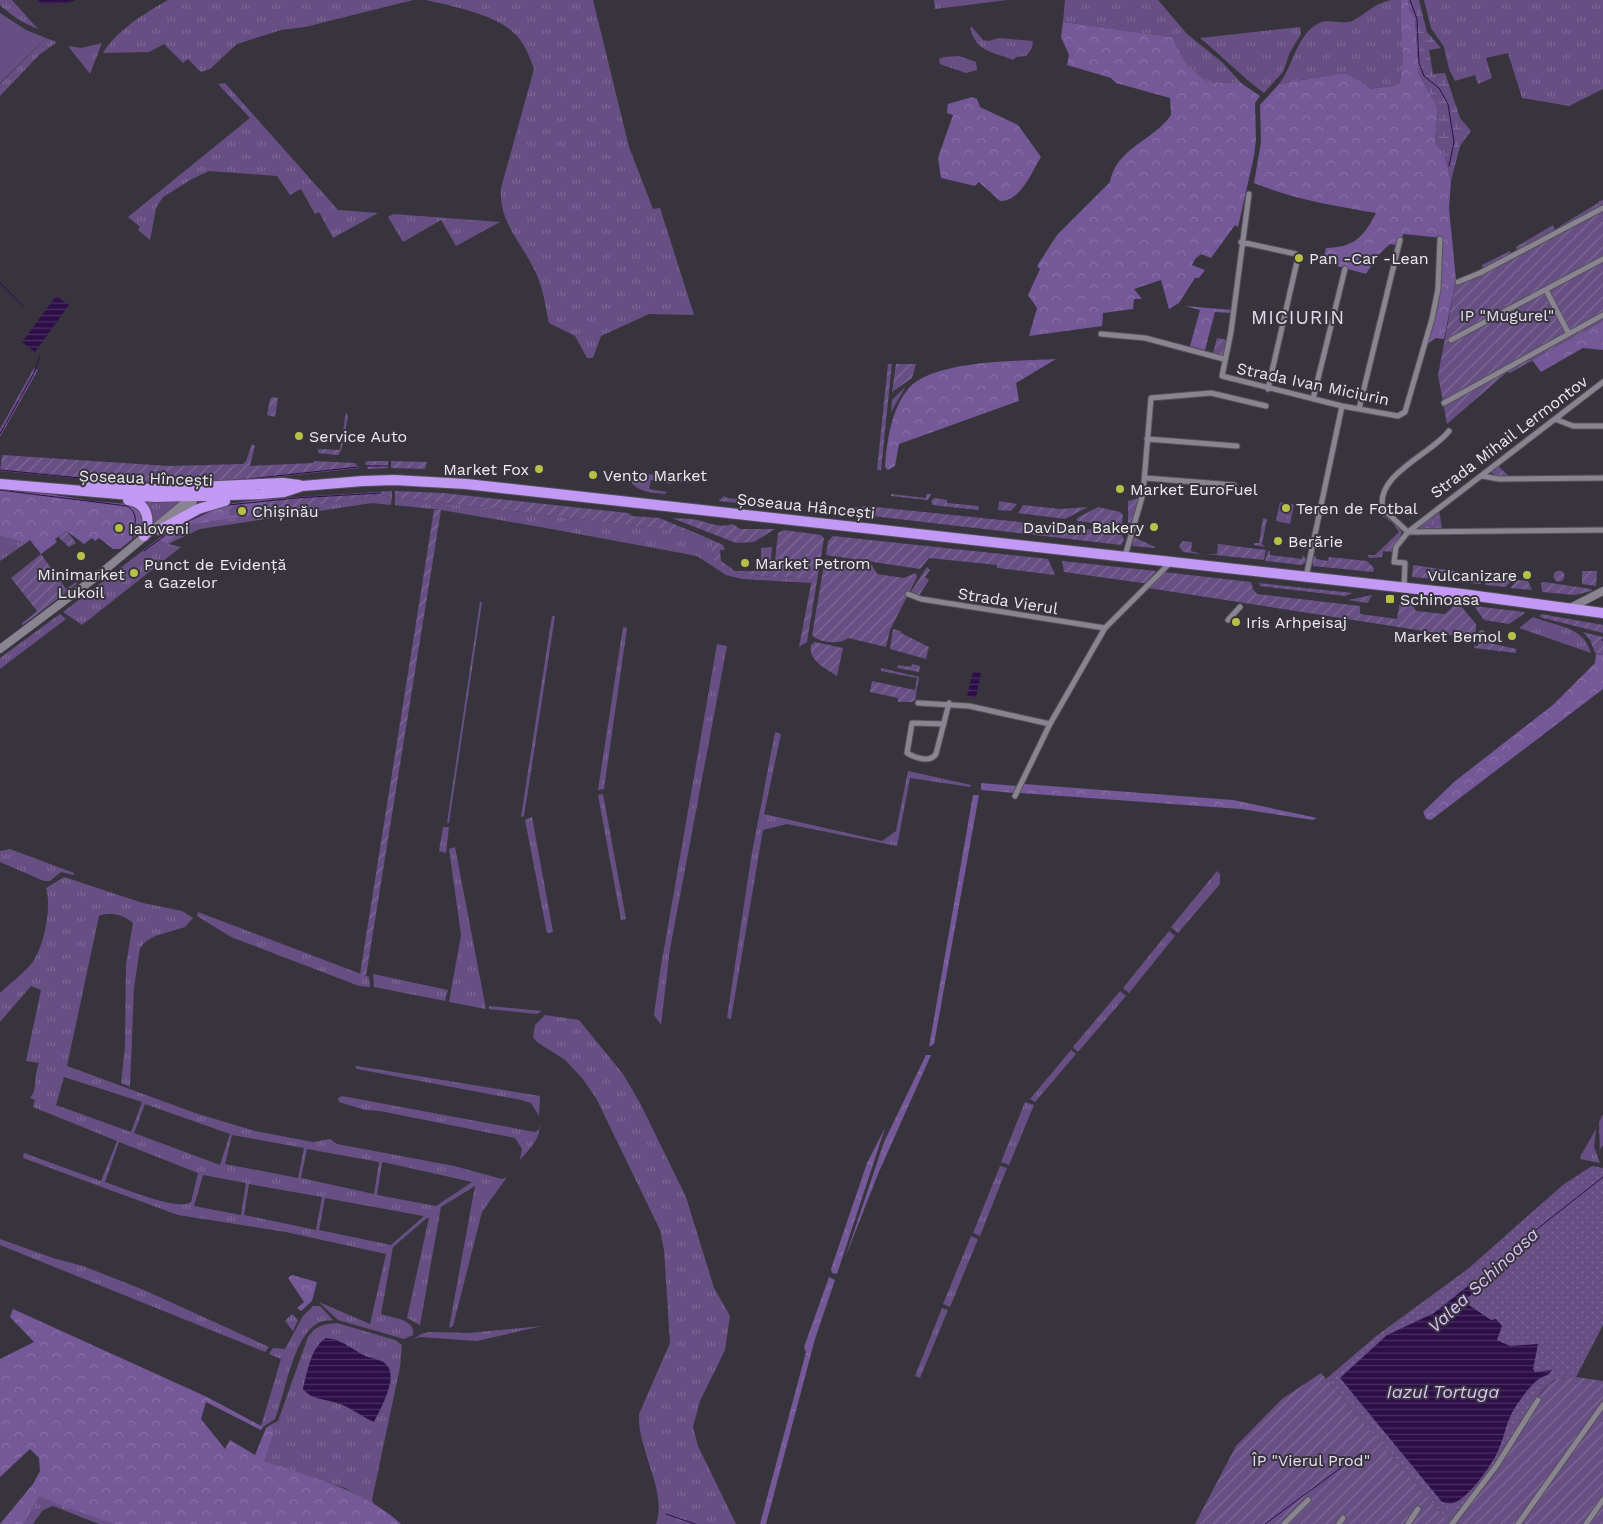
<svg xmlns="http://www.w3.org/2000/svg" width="1603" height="1524" viewBox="0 0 1603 1524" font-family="'Work Sans',sans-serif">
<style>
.grass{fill:url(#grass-tufts);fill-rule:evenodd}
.forest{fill:url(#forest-crowns)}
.wetland{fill:url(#wetland-marsh)}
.park{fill:url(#park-dots)}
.garden{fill:url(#garden-furrows)}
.pitch{fill:#674f83}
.water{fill:url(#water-rules)}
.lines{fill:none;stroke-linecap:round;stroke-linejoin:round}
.stream{stroke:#2d0e47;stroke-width:1}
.street-casing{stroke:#54515a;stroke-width:7}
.secondary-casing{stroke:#54515a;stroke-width:9}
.highway-casing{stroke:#54515a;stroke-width:12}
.street{stroke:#898490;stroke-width:5}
.secondary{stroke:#898490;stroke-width:8}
.highway{stroke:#c299f4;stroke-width:10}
.poi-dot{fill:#b7c148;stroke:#38343e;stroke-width:2}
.labels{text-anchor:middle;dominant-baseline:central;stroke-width:4;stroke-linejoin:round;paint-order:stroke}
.poi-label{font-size:16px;fill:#ece9f0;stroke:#38343e;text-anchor:start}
.park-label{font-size:16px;fill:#e6def1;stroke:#38343e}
.street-label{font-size:16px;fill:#ece9f0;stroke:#38343e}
.water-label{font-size:18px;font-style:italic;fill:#dbc3fa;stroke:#38343e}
.quarter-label{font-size:19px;letter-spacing:1px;fill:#e2ddea;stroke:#38343e}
</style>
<defs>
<pattern id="grass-tufts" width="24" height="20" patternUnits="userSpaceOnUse" patternTransform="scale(1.25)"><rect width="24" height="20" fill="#674f83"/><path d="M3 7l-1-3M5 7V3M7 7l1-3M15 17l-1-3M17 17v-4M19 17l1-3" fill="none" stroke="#7d6895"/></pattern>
<pattern id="forest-crowns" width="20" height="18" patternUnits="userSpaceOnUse" patternTransform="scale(1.25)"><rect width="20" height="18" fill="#755897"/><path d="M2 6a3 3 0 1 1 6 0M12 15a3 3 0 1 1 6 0" fill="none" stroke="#8970a6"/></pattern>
<pattern id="wetland-marsh" width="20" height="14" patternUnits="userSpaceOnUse" patternTransform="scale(1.25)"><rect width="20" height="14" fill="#674f83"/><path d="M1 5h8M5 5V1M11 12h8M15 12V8" fill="none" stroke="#7d6895"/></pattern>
<pattern id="park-dots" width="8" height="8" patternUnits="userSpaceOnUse" patternTransform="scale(1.25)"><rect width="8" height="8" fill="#674f83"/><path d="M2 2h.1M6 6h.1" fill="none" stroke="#7d6895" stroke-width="1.8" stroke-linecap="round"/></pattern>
<pattern id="garden-furrows" width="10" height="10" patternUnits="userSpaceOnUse" patternTransform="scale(1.25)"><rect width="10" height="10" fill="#674f83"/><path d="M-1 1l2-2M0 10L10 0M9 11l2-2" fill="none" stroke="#7d6895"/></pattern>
<pattern id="water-rules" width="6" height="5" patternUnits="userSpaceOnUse" patternTransform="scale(1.25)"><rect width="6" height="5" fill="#2d0e47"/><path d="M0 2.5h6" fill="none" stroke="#4c3162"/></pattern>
</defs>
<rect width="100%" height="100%" fill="#38343e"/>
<path class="grass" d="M0,0H12L38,29C23,23 12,16 0,5Z
M168,0H413L305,27L281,30L237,44L210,69L201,72L188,59L183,63L164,44L149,52L103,53C118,29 144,14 168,0Z
M426,0H593L629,147L653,209L660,208L694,315L649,314L601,336L593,358H587L575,336L549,323C546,309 544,294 539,281C528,248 498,226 501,188L534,69C530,58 525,44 516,35C498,15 452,6 426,0Z
M934,0H1007L935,9Z
M1065,0H1158L1187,34L1223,63L1241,83L1207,82L1187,65L1172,37L1063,22Z
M1391,0H1401C1398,28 1407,57 1399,84C1390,88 1381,86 1371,89L1352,76L1344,73L1279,84C1294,65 1296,35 1319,23C1330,18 1344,26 1354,20C1367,13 1375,3 1391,0Z
M1424,0H1603V89L1569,106L1522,98L1508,53L1486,58L1492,78L1478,84L1475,75L1455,81L1449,69L1444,47L1431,28Z
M972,27L983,40L989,41L999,38L1033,41L1032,48L1026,56L1016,57L1013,60C992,51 977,53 970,28Z
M1300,27L1301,34L1290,52L1283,72L1264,93C1241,76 1222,56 1200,38Z
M46,38L57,42L39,55L0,96V84Z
M102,43L90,74L68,46L81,48Z
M944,57L959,56L976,62L977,70L966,73L940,64L939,59Z
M225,83L338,210L378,213L333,238L319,212L315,214L301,189L290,195L277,176L209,171L192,179L163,197L156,208L150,240L138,230L140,227L128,217L250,118L218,84Z
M1603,200V205L1560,228V226Z
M393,214L500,222L456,246L441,220L403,242L388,217Z
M1553,225L1555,230L1517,250L1516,247Z
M1510,251L1511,254L1483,269L1482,265Z
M906,386L891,412L892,400Z
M627,472L696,479L695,483L672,481L671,484L651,480L649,489L667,492L665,494C647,492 632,492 627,472Z
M378,495L392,497L391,505L372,503L200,529L168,544L181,547L82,625L63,612L158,539L166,544L190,525Z
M395,497L696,533L712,540V560C741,580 778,576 812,579L811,583L742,579L726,575L697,556L546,528L441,510L395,505Z
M141,500H184L149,530Z
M0,536L26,543L0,561Z
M772,547L771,560L761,561V548Z
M480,602H482L449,823H447Z
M60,614L66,619L0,669V658Z
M552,616H555L524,816L521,817Z
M1533,617C1555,626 1584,626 1591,653L1519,628Z
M623,627L627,628L604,789L598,790Z
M717,644L727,646L670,949L661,1025L654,1015L660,972Z
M775,732L781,734L764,814L882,841L896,831L908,771L971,785L970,787L910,778L897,846L787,824L763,830L731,1019L727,1018L751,858Z
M603,794L626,919L621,920L598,795Z
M532,817L553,932L547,933L525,820Z
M443,827H449L446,853L439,851Z
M455,847L486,1009L449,1002L461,935L449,849Z
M10,849L74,873V875L61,872L50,881H44L0,862V851Z
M1217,871L1220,874V884L1178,933L1171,927Z
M64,877L143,903L182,911L193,918L185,927L155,936L145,942L140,948L134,988L130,1087L121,1083L125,1046L126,964L133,923C124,915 110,911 99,916L67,1066L195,1113L255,1131L313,1142L330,1139L337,1144L454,1166L502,1179L507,1177L482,1212L453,1326L449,1328L475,1186L441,1207L420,1325L407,1318L429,1218H427L393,1247L381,1314C392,1318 416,1319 413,1335L404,1339L338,1320L319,1302L370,1324L386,1254L286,1232L178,1215L23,1158L24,1153L101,1181L117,1141L33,1107L35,1100L30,1098C38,1090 33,1077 39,1063L26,1061L41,990L31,986L0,1022V993C10,983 23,974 32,963C44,947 52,907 46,888ZM64,1077L142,1102L131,1132L56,1105ZM145,1104L230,1134L220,1165L134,1133ZM232,1135L304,1148L298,1178L225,1164ZM119,1142L198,1173L191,1202C179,1212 120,1187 105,1182ZM307,1149L379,1162L374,1194L301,1178ZM382,1163L383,1162L472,1182L436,1206L377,1195ZM203,1175L246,1183L241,1215L194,1206ZM249,1184L322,1197L316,1230L244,1215ZM325,1198L423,1216V1217L391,1245L319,1230Z
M198,912L369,977L370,987L359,986L231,937L197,916Z
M1169,931L1175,936L1129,993L1123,988Z
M373,974L448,990L445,1001L374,987Z
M1120,991L1126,996L1078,1052L1073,1047Z
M489,1006L542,1011L537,1014L489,1009Z
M545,1015L579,1020L623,1074L640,1103L686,1197L714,1288L730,1316L725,1350L700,1401L693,1427L698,1446L736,1524H656C668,1491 637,1450 639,1414L670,1343L664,1250L660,1230L596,1098L582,1078L565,1060L537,1042L533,1037L535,1025Z
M1071,1050L1076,1054L1035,1102L1030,1099Z
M357,1066L540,1096L539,1116L531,1103L521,1100L357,1069L355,1067Z
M342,1096L535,1132L539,1129V1124C542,1138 528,1150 520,1160L522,1149L515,1138L380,1111L365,1110L339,1102L338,1098Z
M1025,1102L1034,1105L1009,1165L1001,1162Z
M1603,1114V1145L1600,1149V1155L1599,1122Z
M1596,1129L1594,1147L1600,1163L1580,1159L1581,1155Z
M1000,1166L1007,1168L980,1236L973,1233Z
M971,1236L978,1239L950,1307L943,1304Z
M0,1239L53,1258L83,1266L144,1290L269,1347L265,1352L0,1245Z
M313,1306H320L333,1320C328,1321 323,1320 318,1323C293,1336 285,1394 275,1419L263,1427L261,1426L281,1359L269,1354L273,1348L285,1349L303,1316Z
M942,1308L948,1310L920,1378L915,1376Z
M292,1314L298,1320L293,1331L285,1321Z
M337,1323L395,1340L402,1345L400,1367L372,1500L374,1504L345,1488L263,1461L274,1431L270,1425L278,1421L308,1337C315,1326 324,1324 337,1323ZM335,1339L368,1358L384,1362L368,1417L343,1405L311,1396L303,1389L315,1350Z
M542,1326L477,1341L420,1337L414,1339L421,1334L430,1332L468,1333Z
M39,1497L110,1521L114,1524H99L53,1506L43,1510L33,1524H24Z"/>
<path class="forest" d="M1401,0H1408L1410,11L1415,18L1419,74L1438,108L1435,142L1445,156L1451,181L1449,208L1456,280L1444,339L1436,338L1427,344L1441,285L1443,238L1403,234L1402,240L1397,245L1390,244L1378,255L1366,274L1323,262L1326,248C1354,247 1363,238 1376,213C1334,206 1293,199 1254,183L1261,142L1260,105L1279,84L1344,73L1352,76L1371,89C1381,86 1390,88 1399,84C1407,57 1398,28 1401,0Z
M1063,22L1172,37L1187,65L1207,82L1241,83L1260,96L1255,103L1256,140L1254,156L1238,227L1235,225L1211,258L1201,254L1195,259L1192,265L1205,270L1199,278H1195L1179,303L1169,309L1161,280L1134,289L1142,299H1134L1133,309L1103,313L1102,326L1029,336L1037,308L1028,295L1040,269L1037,266L1057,235L1110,182C1116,148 1153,141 1171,115L1170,98L1116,83L1111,78L1067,65L1069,55L1061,37Z
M972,97L977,99L980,107L1018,125L1041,157C1031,173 1021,201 1000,201L979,182L975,186L941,178L938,158L953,115L947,113L948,104Z
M1185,306L1232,310V313L1215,312L1205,350L1190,346L1200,310Z
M1603,321V350L1583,348L1541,372L1532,360Z
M1056,359L1016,383L1019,401L899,444L895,466L888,470L885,467C887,441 891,409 909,388C934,360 1020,361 1056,359Z
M0,486L92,501L128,504L141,512L143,522L135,537L120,549H113L99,538L95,541L92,538L84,544L67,531L55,539L57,542L41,554L30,540L26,543L0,536Z
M267,499L268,513L190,525L166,544L158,539L199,513L228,504L231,515L239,514L242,502Z
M1596,654L1603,655V689L1431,820L1426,819L1423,812L1454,782L1554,704L1595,663Z
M981,783L1017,786L1014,793L981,790Z
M1024,784L1233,800L1317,818L1313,820L1241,809L1020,793Z
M973,795H979L934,1044L929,1047Z
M926,1055H931L878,1174L845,1258L884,1142Z
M885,1128L837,1274L832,1273L831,1269L867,1163Z
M292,1275L317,1282L312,1301L301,1311L297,1308L304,1302L288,1278Z
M829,1277L835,1280L815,1339L766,1524H760L806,1352L804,1347Z
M13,1309L207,1397L263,1427L261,1430L206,1402L201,1419L225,1449L230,1440L255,1455L266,1428L270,1425L274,1431L264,1461C311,1477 363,1489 401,1524H114L39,1497L24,1524H0L33,1484L40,1471L39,1458L30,1449L0,1477V1359L34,1342L10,1317Z"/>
<path class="wetland" d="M1408,0H1419L1427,32L1441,48L1429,50L1433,74L1445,73L1460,118L1471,131L1460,146L1451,181L1445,156L1435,142L1438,108L1419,74L1415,19L1410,11Z
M34,368L38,370L0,437V429Z"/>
<path class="park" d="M1439,510L1442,528L1420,529L1418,525Z
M1278,511L1292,514L1290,524L1276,521Z
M1592,1166L1603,1168V1325L1576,1377C1567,1378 1557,1378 1550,1383C1539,1392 1530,1408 1522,1420C1503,1452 1479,1501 1445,1518L1326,1379L1375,1337L1469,1268L1564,1184Z"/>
<path class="garden" d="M1603,200V321L1510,373L1507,372L1447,424L1438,375L1456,280L1481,270L1600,206L1598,202Z
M1217,338L1227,340L1223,356L1213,353Z
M888,364H892L891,372L881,470H877Z
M896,364H916L912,378L892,392Z
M273,397L278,398L275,417L267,415L270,399Z
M346,412L348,417L341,451L338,455L318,453V449L340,450Z
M252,444L255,446L250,466L313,463L314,461L355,463L359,468L249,480L180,483L107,481L0,471L2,455L169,466L243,464L246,461Z
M367,461H388V468L368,469L365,463Z
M391,461L427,462L425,469L391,468Z
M1501,464L1499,467L1509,476H1522H1496L1491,472Z
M392,491V497L378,495L268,513L267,499Z
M395,491L443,493L628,513L632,516L659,518L696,533L395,497Z
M891,494L926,498V494H931L928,500L891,496Z
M724,496L727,498L761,501L760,505L718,501Z
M934,498L947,500V503L979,506L978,510L933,505L931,501Z
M1139,498L1131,526H1130L1128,522V501Z
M999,501L1017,504L1011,511L998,510Z
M242,502L239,514L230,515L228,504Z
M1023,505L1060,509L1088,507L1065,519L1018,513Z
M866,506L1115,532L1122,535L1124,540L1121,545L829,511Z
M1098,507L1120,512L1123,515L1122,523L1119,526L1077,521V518Z
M434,510H441L366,976L360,974Z
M1375,511C1385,516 1395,522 1402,532L1393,552L1383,551L1382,557L1369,558L1368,555H1375L1399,532L1393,523Z
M672,518C681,519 692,518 701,521C712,524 720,528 733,524L740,529H775L754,542L736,543Z
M1263,518L1267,519L1262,544L1265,547L1254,545V543H1259Z
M784,530L821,535L824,538L807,642L799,647L812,579C777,576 741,580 712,560V540L723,545L725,550H720L721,561L735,571H773L781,567V563L775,560L778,533Z
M67,531L76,543L69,547L58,537Z
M833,536L1048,559L1055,575L997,568V565L929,558L920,569L826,555L828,541Z
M1134,537L1155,547V548L1132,546Z
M1183,541L1192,542L1191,551L1201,554L1183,552L1179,546Z
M1218,544L1266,550L1264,560L1206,554H1217Z
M1268,551H1270V555L1302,559L1303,555L1307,561L1302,565L1265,561Z
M41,554L66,589L76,582L77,584L23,625L21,624L37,611L11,578Z
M1316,556V559L1328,561L1329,557L1367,561L1374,568L1373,572L1313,566L1312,557Z
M825,559L872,565L877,574L904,578L916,573L917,577L890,630L886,647L848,638C840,645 819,643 812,635Z
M1062,561L1156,571L1148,583H1142L1064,572Z
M1413,565L1461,572L1454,581L1412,577Z
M927,567L930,570L925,577L929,580L920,594L921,597L910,593Z
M1553.5 576a5.5 5.5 0 1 1 11 0a5.5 5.5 0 1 1-11 0Z
M1582,571H1597L1596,586L1582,584Z
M1164,572L1251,582L1253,589L1257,594L1360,606V614L1397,619L1400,601L1409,600L1416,611L1445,614L1455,604L1460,605L1476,624L1475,646H1478L1479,631L1483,630L1485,632V642L1516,649V653L1474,648L1475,639L1148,588Z
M1463,575L1480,578L1481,584L1458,582Z
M1485,575L1515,578L1505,587L1485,585Z
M1518,580L1528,581L1532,590L1510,588Z
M1544,582L1591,589L1592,591L1575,595L1542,592L1541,583Z
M1259,583L1353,593L1345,596L1260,586Z
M1372,595L1368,603L1348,600Z
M1474,606L1524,612L1525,613L1509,624L1484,620Z
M1541,614L1603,625V633L1543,618L1540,617Z
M893,629L901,631V633L929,647L926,659L890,649Z
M1583,632L1603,637V655L1595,653L1590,640Z
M815,642L843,648L837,676C825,668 808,661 811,645Z
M912,664L920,666L919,672L897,668L898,665L911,667Z
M881,668L919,677L915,700L912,702H898V698L870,692L872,681L915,690L917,678L881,671Z
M1321,1373L1445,1518L1455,1509L1459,1511L1489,1474L1531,1405L1549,1384L1558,1379L1576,1377L1603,1381V1524H1195L1236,1446L1282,1399Z"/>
<path class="pitch" d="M0,13L26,30L46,38L0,83Z
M1280,502L1294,505L1292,514L1278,511Z"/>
<path class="water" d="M38,0H75L68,3L41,4Z
M56,296L69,305L35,352L22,342Z
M973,671L981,673L976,698L967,696Z
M1473,1282L1479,1289L1463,1301L1491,1320L1496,1319L1502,1326L1497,1340L1510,1346L1538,1344L1533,1369L1535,1372L1552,1370C1548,1376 1546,1375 1540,1378C1530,1385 1519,1401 1513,1411C1506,1423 1504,1438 1498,1451C1492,1465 1468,1499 1453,1503C1450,1504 1446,1503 1442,1502L1340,1378L1387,1335L1434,1313Z
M326,1338C339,1339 350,1347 361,1354C368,1358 376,1358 383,1362C402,1373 380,1409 374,1422C370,1421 350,1408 343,1405C330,1398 314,1402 303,1389C307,1373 311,1347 326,1338Z"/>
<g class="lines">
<path class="stream" d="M1410,0L1417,19L1419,63L1424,76L1439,88L1448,104L1454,142L1449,166
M0,283L23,306
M0,434L34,373L40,356
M366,466H387
M0,470L131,483
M249,479L358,467
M226,481L246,479
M142,483H168
M0,490L127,506C141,515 133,526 133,538
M228,505L295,498L381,493
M144,551L178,526L210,511
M1602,640H1603
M1476,1285L1537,1229L1603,1177
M666,1514L695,1524
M1265,1524L1361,1453"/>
<defs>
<path id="street" d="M1249,194L1231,332L1222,376L1342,406L1398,416L1405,412L1432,319L1438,289L1440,239
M1241,242L1296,254L1298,257L1268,389
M1458,282L1480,273L1603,208
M1546,290L1569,334
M1101,334L1145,338L1224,359
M1451,340L1603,259
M1313,399L1345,269
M1444,403L1603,315
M1359,409L1400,240
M1555,419L1573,426H1603
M1449,431C1433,453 1374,475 1383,509L1408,532L1603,530
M1147,439L1237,446
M1482,476L1499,479L1603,478
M1145,478L1234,485
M1125,556L1143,494L1151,398L1211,393L1266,406
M1306,577L1342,406
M1404,587L1405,563L1394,562L1396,547L1408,532L1603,382
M908,594L921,599L1105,628L1170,563
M1228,620L1240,607
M918,703L969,706L1050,724
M944,724L912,723L907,753C915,758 930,763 936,754L949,703
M1015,796L1050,724L1105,628
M1284,1524L1308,1500
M1339,1524L1343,1518
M1408,1524L1418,1509
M1452,1524L1497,1465L1538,1400
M1518,1524L1603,1405
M1586,1524L1603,1500"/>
<path id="secondary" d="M179,513L193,501V496
M1570,608L1603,591
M0,649L100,574L193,496"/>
<path id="highway" d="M0,484L155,497L261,494L284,492L302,486L363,481L394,480L466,484L1462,594L1603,613
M91,486L155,489L283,483L299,485
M128,500C148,503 151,520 144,536
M160,530L198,509L225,501"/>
</defs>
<use href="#street" class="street-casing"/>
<use href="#secondary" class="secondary-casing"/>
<use href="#highway" class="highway-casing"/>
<use href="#street" class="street"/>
<use href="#secondary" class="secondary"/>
<use href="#highway" class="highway"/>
</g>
<g class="poi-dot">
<circle cx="1299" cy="258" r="5"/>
<circle cx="299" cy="436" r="5"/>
<circle cx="539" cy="469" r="5"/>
<circle cx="593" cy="475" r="5"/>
<circle cx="1120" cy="489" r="5"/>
<circle cx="1286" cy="508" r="5"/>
<circle cx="242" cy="511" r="5"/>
<circle cx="1154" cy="527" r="5"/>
<circle cx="119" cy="528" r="5"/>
<circle cx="1278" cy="541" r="5"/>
<circle cx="81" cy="556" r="5"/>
<circle cx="745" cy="563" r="5"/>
<circle cx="134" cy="573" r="5"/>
<circle cx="1527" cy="575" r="5"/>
<rect x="1385" y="594" width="10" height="10" rx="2.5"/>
<circle cx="1236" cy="622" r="5"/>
<circle cx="1512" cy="636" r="5"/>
</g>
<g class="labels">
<g class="poi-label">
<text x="1309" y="258">Pan -Car -Lean</text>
<text x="309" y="436">Service Auto</text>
<text x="529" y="469" text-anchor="end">Market Fox</text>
<text x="603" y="475">Vento Market</text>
<text x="1130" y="489">Market EuroFuel</text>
<text x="1296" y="508">Teren de Fotbal</text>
<text x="252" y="511">Chișinău</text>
<text x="1144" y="527" text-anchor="end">DaviDan Bakery</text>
<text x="129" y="528">Ialoveni</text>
<text x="1288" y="541">Berărie</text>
<text x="755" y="563">Market Petrom</text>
<text x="144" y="564">Punct de Evidență<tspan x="144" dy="18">a Gazelor</tspan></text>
<text x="81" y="574" text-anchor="middle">Minimarket<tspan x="81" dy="18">Lukoil</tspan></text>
<text x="1517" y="575" text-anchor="end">Vulcanizare</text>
<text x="1400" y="599">Schinoasa</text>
<text x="1246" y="622">Iris Arhpeisaj</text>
<text x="1502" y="636" text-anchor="end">Market Bemol</text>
</g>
<g class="park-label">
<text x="1507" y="315">IP "Mugurel"</text>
<text x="1311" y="1460">ÎP "Vierul Prod"</text>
</g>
<g class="street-label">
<text transform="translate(1313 384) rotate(12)">Strada Ivan Miciurin</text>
<text transform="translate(1509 437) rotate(-37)">Strada Mihail Lermontov</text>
<text transform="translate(146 478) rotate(2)">Șoseaua Hîncești</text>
<text transform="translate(806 506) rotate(6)">Șoseaua Hâncești</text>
<text transform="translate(1008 601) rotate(9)">Strada Vierul</text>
</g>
<g class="water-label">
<text transform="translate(1483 1280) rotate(-43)">Valea Schinoasa</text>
<text x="1443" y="1391">Iazul Tortuga</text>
</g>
<g class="quarter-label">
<text x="1298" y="317">MICIURIN</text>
</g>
</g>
</svg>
